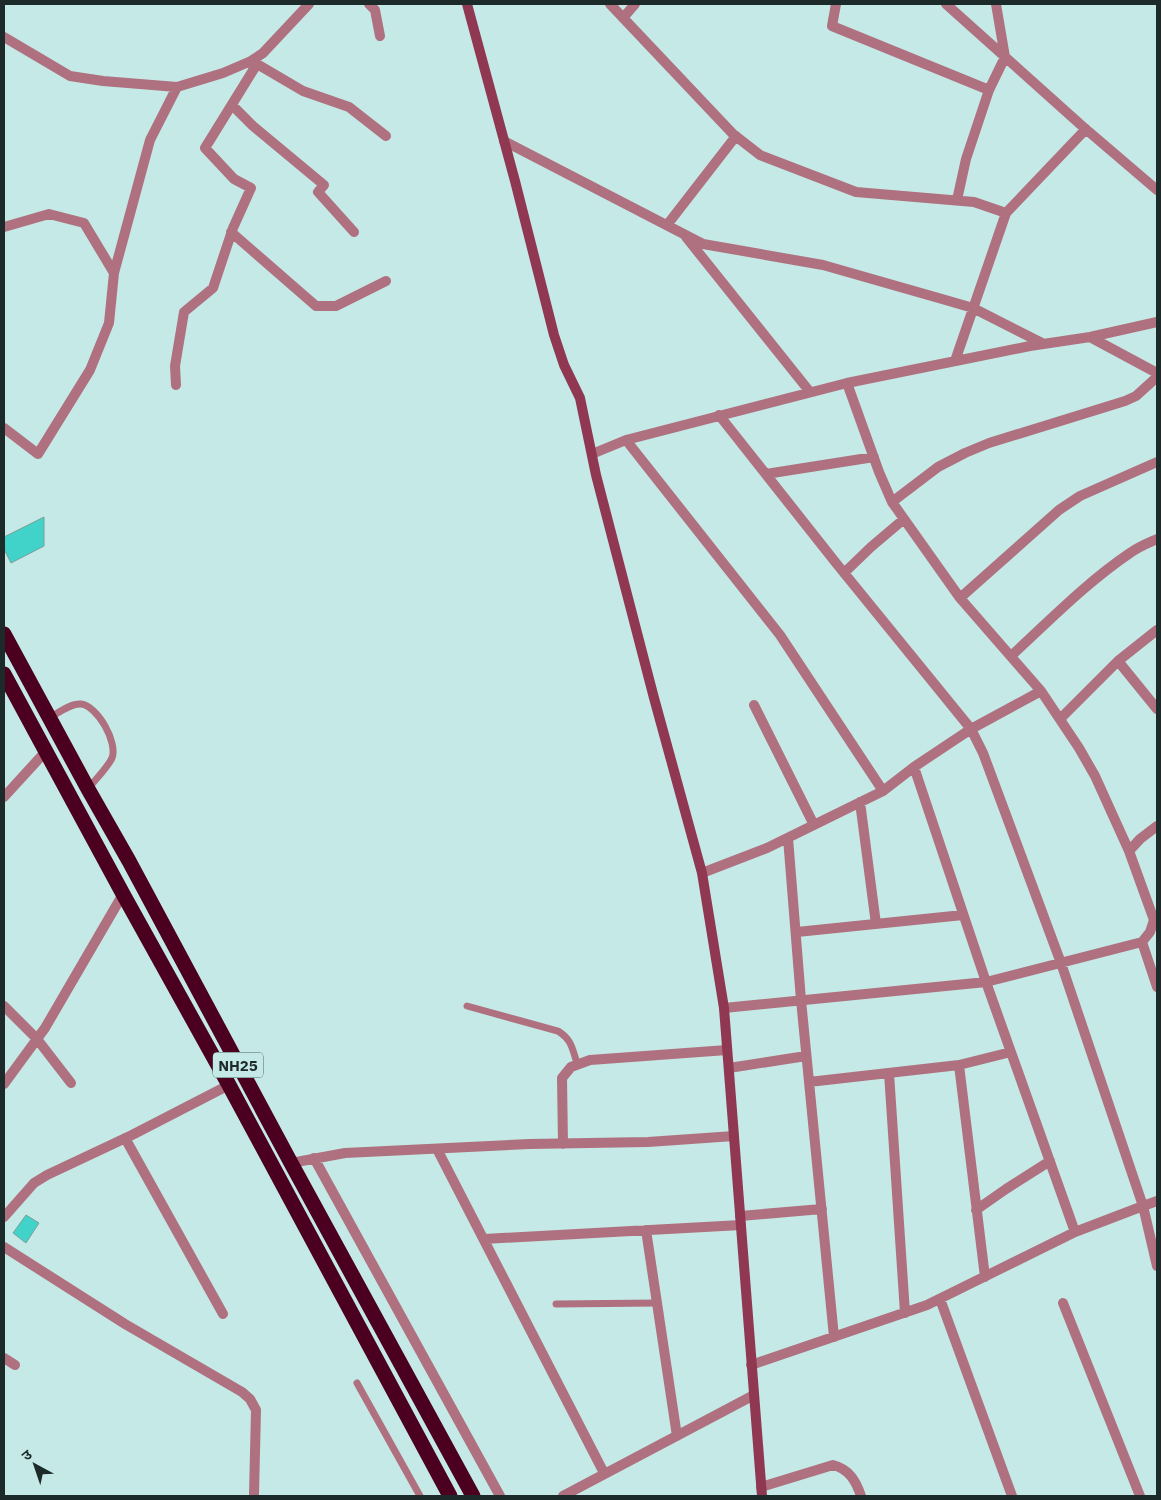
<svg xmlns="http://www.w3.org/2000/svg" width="1161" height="1500" viewBox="0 0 1161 1500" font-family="'IBM Plex Sans','Noto Sans Devanagari',sans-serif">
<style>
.building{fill:#41d2ca;stroke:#7c9e9b}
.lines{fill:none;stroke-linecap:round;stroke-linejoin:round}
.lane{stroke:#af717f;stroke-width:7}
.street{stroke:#af717f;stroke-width:10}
.secondary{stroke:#903752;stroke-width:10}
.highway{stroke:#4a001e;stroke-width:15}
.labels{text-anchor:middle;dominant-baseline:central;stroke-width:4.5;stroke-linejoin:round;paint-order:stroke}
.shield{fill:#c5e9e6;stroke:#4f6362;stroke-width:1}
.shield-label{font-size:15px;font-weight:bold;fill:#1c2a29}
</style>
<rect width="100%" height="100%" fill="#c5e9e6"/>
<path class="building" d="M44,517V546L11,563L4,549V537Z
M26,1215L39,1223L26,1243L13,1233Z"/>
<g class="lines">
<path class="lane" d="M49,718C58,713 71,703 81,704C98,706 118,743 112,758C108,767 95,780 88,789
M467,1006L558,1031C572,1040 572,1048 577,1063
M556,1304L657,1303
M357,1383L420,1496"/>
<path class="street" d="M369,4L375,10L380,36
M610,4L733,134L760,155L856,192L974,202L1006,213
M836,4L832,26L989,90
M946,4L1081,125L1157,190
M623,18L635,4
M4,37L70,76L103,81L177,87L223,73L251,61L263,53L309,4
M252,61L303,91L349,107L386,136
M232,105L253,126L324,185L318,192L354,232
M504,141L703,244L823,265L949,301L973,308L1042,343
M957,200L966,159L989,90L1005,57L996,4
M667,225L736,136
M4,227L49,214L84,223L114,273L109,323L90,370L38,454L4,428
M231,232L316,306H336L386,281
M686,237L810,392
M114,273L150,140L177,87
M1090,337L1157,373
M955,361L1006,213L1086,129
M176,385L175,366L184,312L213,288L233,228L251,188L234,179L205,148L257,64
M719,415L836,563L971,729L983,753L1061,963L1143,1206L1075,1232L927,1305L751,1365
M626,440L780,635L883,791L914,767L971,729L1041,691L960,598L892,502L879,472L847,383
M592,454L626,440L847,383L1030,346L1090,337L1157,322
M766,474L874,457
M892,502L938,467L965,453L989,443L1125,401L1136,396L1157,377
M844,573L871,547L904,519
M960,598L1059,510L1080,496L1157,462
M1011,656C1049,621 1087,582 1130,553C1138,547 1148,543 1157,539
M1118,661L1157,709
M1041,691L1079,748L1095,776L1129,851L1154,920L1150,932L1142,942L986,982L1075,1232
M754,705L814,825
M1060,719L1118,661L1157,630
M4,797L46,751
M860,802L876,924
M788,838L801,1000L834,1337
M1129,851L1140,839L1157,826
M702,873L767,848L883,791
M797,932L963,915
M1142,942L1157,987
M4,1006L37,1039L71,1083
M724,1008L986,982L914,767
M959,1065L985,1277
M729,1068L806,1056
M889,1073L905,1313
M809,1082L959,1065L1011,1052
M4,1084L45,1028L123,894
M125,1138L223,1314
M563,1144L562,1078L571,1067L590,1060L727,1050
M437,1149L604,1473
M314,1158L500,1496
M291,1163L345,1153L529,1144L648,1142L734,1136
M1157,1201L1143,1206L1157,1266
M976,1210L1006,1189L1050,1161
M740,1216L822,1209
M4,1217L34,1183L47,1175L132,1135L229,1085
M646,1230L677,1436
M484,1239L741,1225
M4,1247L125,1324L242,1392L250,1399L256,1410L254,1494
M940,1299L1012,1496
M1063,1303L1140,1496
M4,1358L15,1365
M761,1487L833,1465C849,1469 856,1481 861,1496
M563,1496L754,1395"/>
<path class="secondary" d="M467,4L515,181L554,335L564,365L580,398L596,475L654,698L702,873L724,1008L762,1496"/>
<path class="highway" d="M4,634L88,789L129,861L291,1163L473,1496
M4,674L123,894L229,1085L450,1496"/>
</g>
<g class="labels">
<rect class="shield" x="213" y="1052.5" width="50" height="25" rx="4"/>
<g class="shield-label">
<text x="238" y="1065">NH25</text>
</g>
</g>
<rect width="1161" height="1500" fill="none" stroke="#1c2a29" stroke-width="10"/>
<g transform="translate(35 1465) rotate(320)" stroke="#c5e9e6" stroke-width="4" paint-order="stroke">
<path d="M0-4L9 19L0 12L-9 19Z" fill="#1c2a29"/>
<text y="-8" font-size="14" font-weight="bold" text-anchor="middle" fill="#1c2a29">उ</text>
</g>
</svg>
